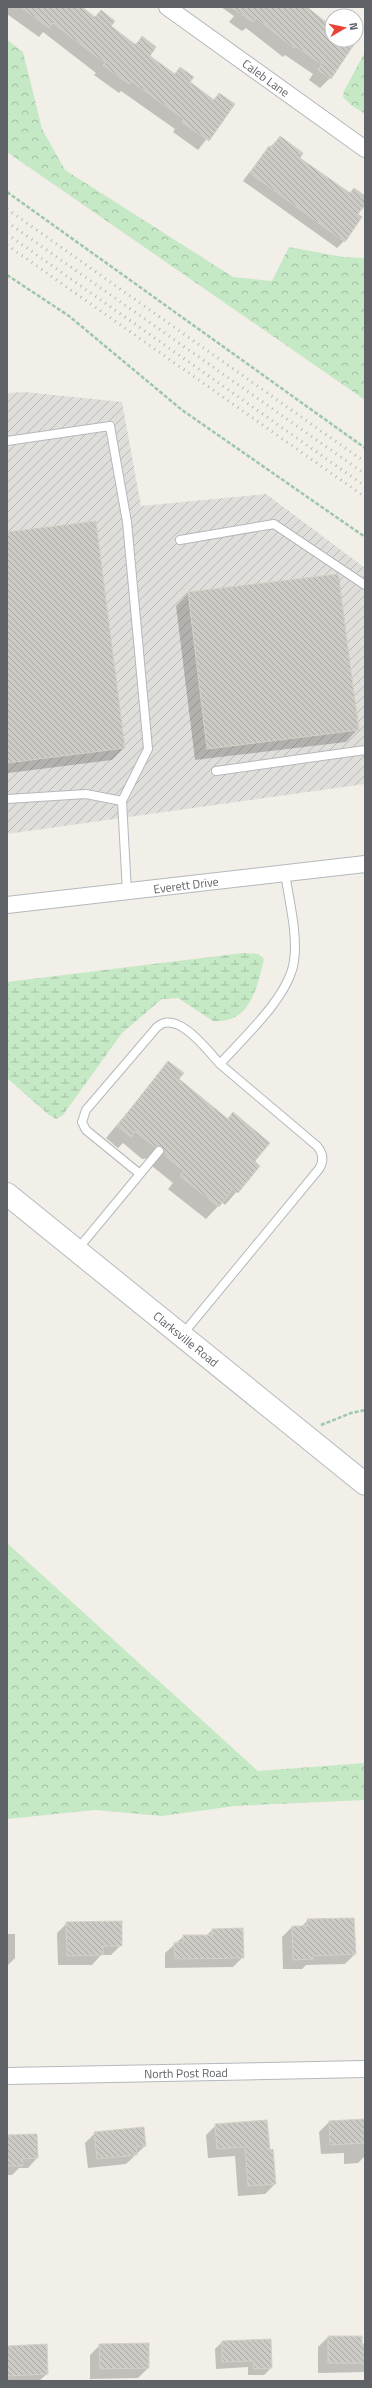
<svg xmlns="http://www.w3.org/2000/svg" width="372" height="2388" viewBox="0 0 372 2388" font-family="'Titillium Web',sans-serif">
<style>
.industrial{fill:url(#industrial-furrows)}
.forest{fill:url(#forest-crowns)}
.wetland{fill:url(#wetland-marsh)}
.shadow{fill:#0003}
.building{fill:url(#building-back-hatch);stroke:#d6d1c6}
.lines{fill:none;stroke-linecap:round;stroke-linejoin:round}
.lane-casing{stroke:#b5b8bc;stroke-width:10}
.street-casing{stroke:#b5b8bc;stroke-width:18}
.secondary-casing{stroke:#b6babf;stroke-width:24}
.path{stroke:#9cc7a9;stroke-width:2.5;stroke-dasharray:4 2;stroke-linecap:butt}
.lane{stroke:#fff;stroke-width:8}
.street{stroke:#fff;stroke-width:16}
.secondary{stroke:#fff;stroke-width:22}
.rail{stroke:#b6b7b8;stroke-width:3;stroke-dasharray:1 5;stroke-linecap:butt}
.labels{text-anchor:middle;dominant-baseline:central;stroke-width:3.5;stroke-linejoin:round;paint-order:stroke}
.street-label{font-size:12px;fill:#5f6368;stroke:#fff}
</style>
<defs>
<pattern id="industrial-furrows" width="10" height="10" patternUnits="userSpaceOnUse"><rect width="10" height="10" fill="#e0deda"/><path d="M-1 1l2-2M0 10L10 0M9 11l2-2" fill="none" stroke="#b9b8b5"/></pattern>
<pattern id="forest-crowns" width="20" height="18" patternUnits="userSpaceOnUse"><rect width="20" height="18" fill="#c5e8c5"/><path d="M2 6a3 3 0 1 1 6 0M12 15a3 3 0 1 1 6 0" fill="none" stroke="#a3c0a4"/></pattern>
<pattern id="wetland-marsh" width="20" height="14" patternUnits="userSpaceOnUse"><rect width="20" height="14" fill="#c5e8c5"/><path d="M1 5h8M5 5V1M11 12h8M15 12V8" fill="none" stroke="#a3c0a4"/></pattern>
<pattern id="building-back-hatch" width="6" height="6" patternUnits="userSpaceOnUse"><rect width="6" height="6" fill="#cccac5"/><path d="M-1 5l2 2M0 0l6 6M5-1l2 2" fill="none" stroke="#a9a8a4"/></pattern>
</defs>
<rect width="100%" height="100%" fill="#f1efe8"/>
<path class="industrial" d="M25,392L122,402L141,506L266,494L365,568V784L7,834V393Z"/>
<path class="forest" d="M7,40L23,52L42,129L65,170L233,277L272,281L289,247L343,257L365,258V400L7,152Z
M365,52V114L351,105L343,97L344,91Z
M7,1543L258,1771L365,1763V1800L235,1806L162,1816L95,1810L7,1819Z"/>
<path class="wetland" d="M243,953L258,954L264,959C257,988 250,1024 213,1021L178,998L162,999L122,1033L63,1115L56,1119L49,1115L7,1078V982Z"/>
<path class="shadow" d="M7,7H80L134,45L142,38L148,56L174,74L180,68L189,82L213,100L219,94L234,105L198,150L173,132L175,129L121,91L119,93L94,75L96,73L43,32L39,37L7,14Z
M221,7H306L332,29V40H348L354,44L330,78L320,88L309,80L313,74L285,55L283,57L246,28L242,31L229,22L234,16Z
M280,137L298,158L350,194L365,200L344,241L337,248L243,181L263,154Z
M7,533L124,748L112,760L9,773L7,775Z
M339,576L358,729L346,742L195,760L176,606L188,593Z
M169,1062L177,1079L227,1119L233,1114L254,1162L259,1166L225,1205L222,1202L206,1219L168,1189L173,1183L152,1166L150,1158L142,1159L123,1143L118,1148L106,1138Z
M308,1920L355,1954L345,1964L306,1965L302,1969H283L282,1937L292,1927H301Z
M67,1923L121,1945L111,1955H101L92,1965H58L57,1933Z
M212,1930L243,1957L233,1967L165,1968V1953L175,1944L184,1936H206Z
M7,1934H15V1958L7,1966Z
M365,2120V2156L358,2163L344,2164V2153L321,2154L319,2132L329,2122Z
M216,2125L269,2151L275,2184L265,2194L238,2196L235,2156L208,2158L206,2135Z
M95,2133L145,2146L126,2164L88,2168L85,2143Z
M36,2135L37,2158L28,2168H19L12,2175H7V2136Z
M328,2337H361V2345H365V2372L318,2373V2347Z
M222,2342L271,2368L264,2375H248V2367L216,2369L215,2349Z
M100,2345L148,2368L138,2378L90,2379V2355Z
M7,2347L47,2374L39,2381H7Z"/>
<path class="building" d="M21,7H82L95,17L101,10L115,21L111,26L136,45L142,36L156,47L150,56L175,74L180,67L194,77L190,82L214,100L219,93L235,104L209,141L182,122L184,119L131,81L129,84L103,65L105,63L53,23L49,28Z
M231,7H307L332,27V40H357L331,79L318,70L322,64L295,46L294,48L256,18L253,22Z
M280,136L303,153L300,158L350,193L354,188L365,196V205L358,214L362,217L345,242L250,173L269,146L272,147Z
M96,521L125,748L7,763V532Z
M338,574L359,730L207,749L188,592Z
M168,1061L184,1073L179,1079L228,1119L233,1112L270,1143L255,1161L260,1166L238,1193L233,1189L219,1207L180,1176L184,1171L163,1154L162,1147H155L135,1131L131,1137L117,1126Z
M354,1918L356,1954L313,1956V1959L293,1960L292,1926H307V1919Z
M122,1921V1946H103V1955L67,1956L66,1922Z
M243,1928L244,1958L175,1959L174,1943L183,1942V1935H212V1929Z
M365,2119V2143L330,2145L329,2121Z
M267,2120L270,2150L273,2149L276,2184L248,2186L245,2147L217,2149L215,2124Z
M144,2127L146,2146L136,2147L137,2155L97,2159L94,2132Z
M37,2134L38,2158L22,2159L23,2166H7V2135Z
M328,2336H362V2344H365V2363H328Z
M271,2339L272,2368L254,2369V2361L222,2362V2341Z
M149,2343V2368L100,2369L99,2344Z
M47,2344L48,2374L7,2376V2346Z"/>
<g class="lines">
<defs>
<path id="lane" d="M7,441L110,426L127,522L148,749L122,801L127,892
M180,540L274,524L365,585
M216,771L365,750
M7,799L86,794L122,801
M140,1174L86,1130L82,1122L86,1110L157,1027C177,1009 207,1050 220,1064
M77,1250L159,1151
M182,1335L319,1169C324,1161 323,1153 317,1146L220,1064C243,1038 289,997 294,961C298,935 289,900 285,873"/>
<path id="street" d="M167,7L365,149
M7,905L365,864
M7,2076L365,2069"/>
<path id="secondary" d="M7,1194L365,1484"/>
</defs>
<use href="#lane" class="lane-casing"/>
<use href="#street" class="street-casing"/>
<use href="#secondary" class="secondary-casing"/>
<path class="path" d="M7,192L365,448
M7,275L69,316L182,410L365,537
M321,1425L351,1413L365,1410"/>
<use href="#lane" class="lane"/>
<use href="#street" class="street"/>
<use href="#secondary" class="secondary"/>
<path class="rail" d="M7,209L365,462
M7,222L365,474
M7,234L365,486
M7,245L365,497"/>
</g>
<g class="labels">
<g class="street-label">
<text transform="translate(266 78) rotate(36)">Caleb Lane</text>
<text transform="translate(186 885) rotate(-7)">Everett Drive</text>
<text transform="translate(186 1339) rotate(39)">Clarksville Road</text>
<text transform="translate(186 2073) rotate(-1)">North Post Road</text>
</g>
</g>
<rect width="372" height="2388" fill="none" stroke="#5f6368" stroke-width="16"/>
<g transform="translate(344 28) rotate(81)"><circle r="19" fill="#ffffff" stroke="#bfc1c3"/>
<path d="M0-3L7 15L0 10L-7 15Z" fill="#ea4335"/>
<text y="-6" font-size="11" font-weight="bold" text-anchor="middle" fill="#5f6368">N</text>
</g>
</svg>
